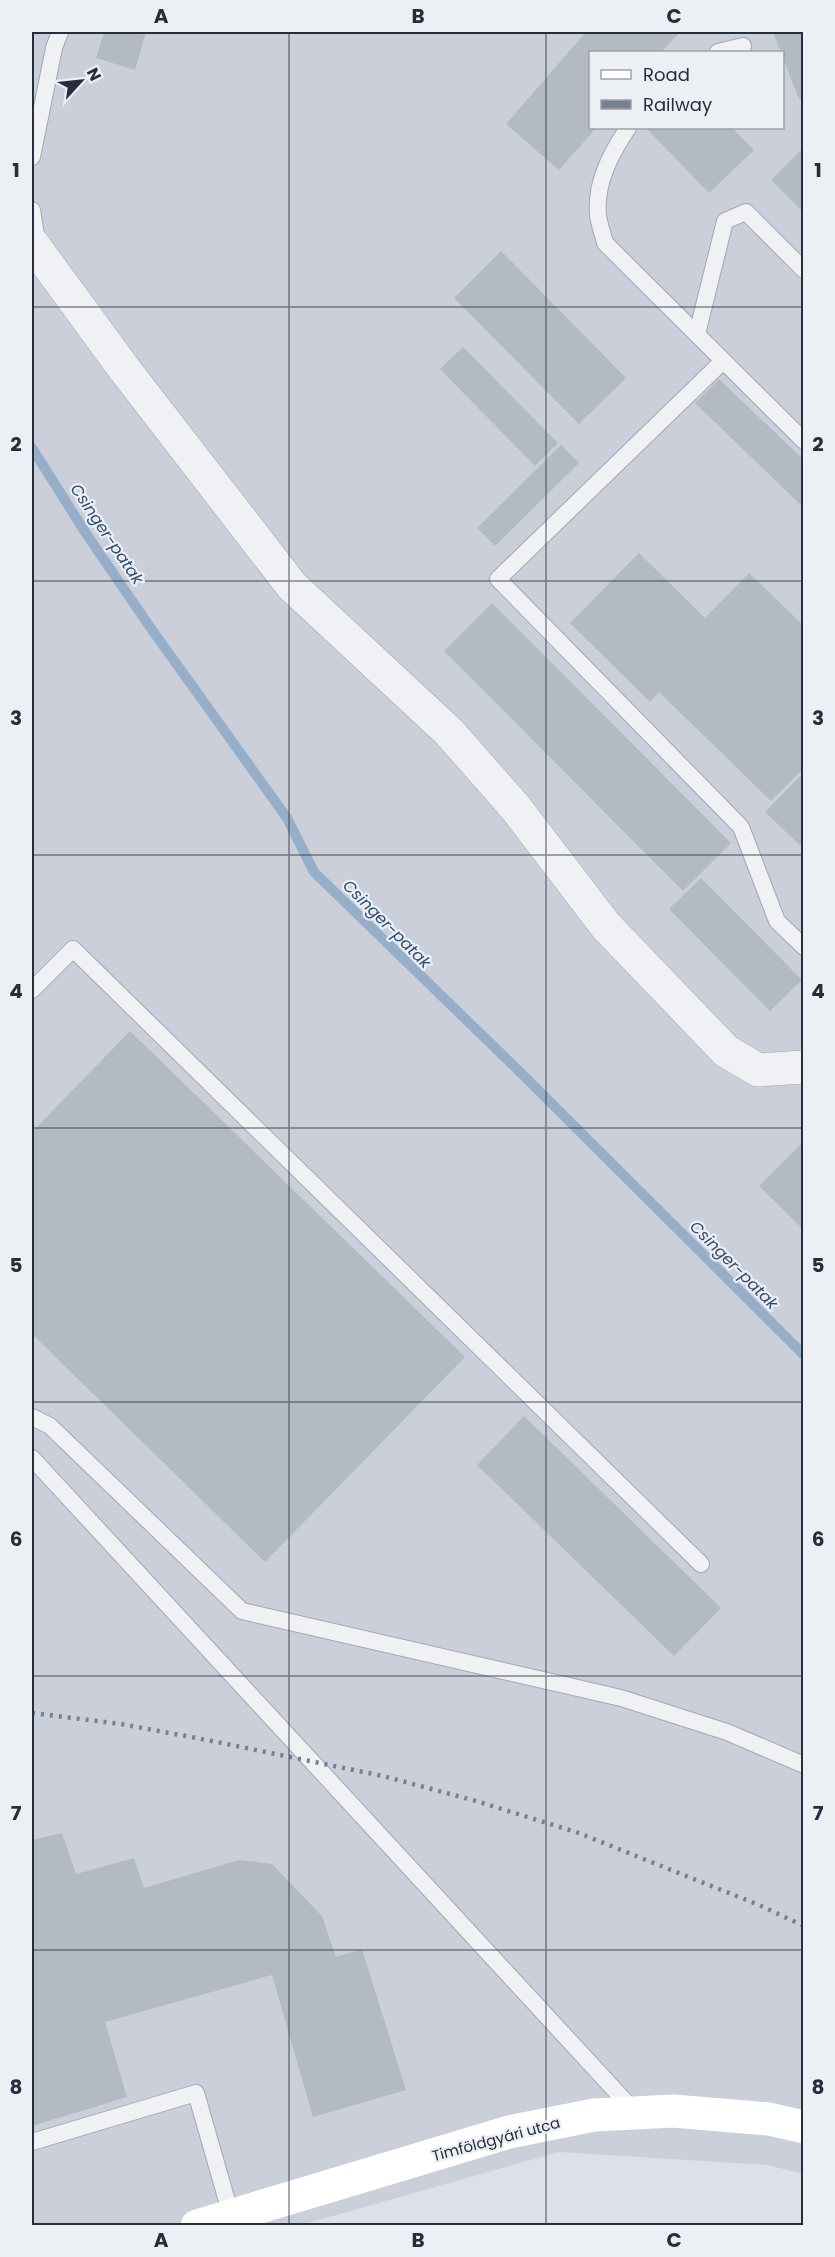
<svg xmlns="http://www.w3.org/2000/svg" width="835" height="2257" viewBox="0 0 835 2257" font-family="Poppins,sans-serif">
<style>
.built{fill:#cacfd9;fill-rule:evenodd}
.lines{fill:none;stroke-linecap:round;stroke-linejoin:round}
.stream{stroke:#96aec8;stroke-width:10}
.building{fill:#b4bac3}
.lane-casing{stroke:#a2a7b1;stroke-width:18}
.street-casing{stroke:#a2a7b1;stroke-width:34}
.lane{stroke:#eff1f5;stroke-width:16}
.street{stroke:#eff1f5;stroke-width:33}
.secondary{stroke:#fff;stroke-width:33}
.rail{stroke:#768090;stroke-width:4.5;stroke-dasharray:3 6;stroke-linecap:butt}
.grid{fill:none;stroke:#262e3d;stroke-width:1.5;stroke-opacity:0.55}
.labels{text-anchor:middle;dominant-baseline:central;stroke-width:4.5;stroke-linejoin:round;paint-order:stroke}
.street-label{font-size:15px;fill:#262e3d;stroke:#eceff4}
.water-label{font-size:16px;font-style:italic;fill:#304d71;stroke:#eceff4}
.neatline{fill:none;stroke:#262e3d;stroke-width:2}
.grid-label{font-size:20px;text-anchor:middle;font-weight:bold;fill:#262e3d}
</style>
<rect width="100%" height="100%" fill="#dce0e7"/>
<path class="built" d="M32,32H803V2174L768,2165L558,2152L301,2225L32,2226ZM590,52H782V128H590Z"/>
<g class="lines">
<path class="stream" d="M32,448L87,535L150,627L287,818L314,872L521,1073L804,1355"/>
</g>
<path class="building" d="M104,32H146L135,70L96,58Z
M586,32H680L661,52H590V128H596L559,170L506,124Z
M773,32H804V98L799,99Z
M646,128H732L754,150L709,193Z
M804,147V213L771,180Z
M501,251L626,378L579,424L454,298Z
M463,347L558,443L535,466L440,369Z
M719,379L804,460V508L695,403Z
M561,445L579,463L495,546L477,528Z
M639,553L705,618L749,573L804,626V768L771,801L659,692L650,702L570,623Z
M492,603L731,843L683,891L444,651Z
M804,772V849L765,812Z
M701,878L802,980L770,1011L669,909Z
M130,1031L465,1357L265,1562L32,1334V1132Z
M804,1141V1230L759,1186Z
M524,1416L721,1608L674,1656L477,1465Z
M62,1833L76,1874L134,1858L144,1888L239,1860L272,1864L322,1916L336,1957L362,1949L406,2090L313,2117L272,1975L105,2022L127,2097L32,2126V1840Z"/>
<g class="lines">
<defs>
<path id="lane" d="M718,52L743,46
M628,128C611,153 595,183 598,215C599,224 603,234 605,243L804,441
M32,157L54,48L60,32
M32,210L38,247
M697,334L725,221L746,212L804,270
M723,361L498,579L741,827L777,921L804,947
M32,990L73,949L701,1564
M32,1417L50,1426L242,1611L621,1698L727,1732L804,1765
M32,1458L635,2112
M32,2142L196,2093L231,2215"/>
<path id="street" d="M32,243L125,370L292,586L449,732L515,807L606,926L726,1051L758,1070L804,1067"/>
</defs>
<use href="#lane" class="lane-casing"/>
<use href="#street" class="street-casing"/>
<use href="#lane" class="lane"/>
<use href="#street" class="street"/>
<path class="secondary" d="M197,2226L509,2132L594,2115L673,2111L769,2119L804,2127"/>
<path class="rail" d="M32,1713L121,1724L207,1740L383,1776L476,1801L576,1832L759,1905L804,1926"/>
</g>
<path class="grid" d="M289,32V2226M546,32V2226M32,307H804M32,581H804M32,855H804M32,1128H804M32,1402H804M32,1676H804M32,1950H804"/>
<g class="labels">
<g class="street-label">
<text transform="translate(496 2139) rotate(-15)">Timföldgyári utca</text>
</g>
<g class="water-label">
<text transform="translate(107 534) rotate(56)">Csinger-patak</text>
<text transform="translate(387 924) rotate(45)">Csinger-patak</text>
<text transform="translate(734 1265) rotate(45)">Csinger-patak</text>
</g>
</g>
<rect width="835" height="2257" fill="none" stroke="#eceff4" stroke-width="66"/>
<rect x="589" y="51" width="195" height="78" fill="#eceff4" stroke="#9da2ab" stroke-width="1.5"/>
<rect x="601" y="70" width="30" height="9" fill="#ffffff" stroke="#9da2ab" stroke-width="1.5"/>
<text x="643" y="81" font-size="18" fill="#262e3d">Road</text>
<rect x="601" y="100" width="30" height="9" fill="#768090" stroke="#9da2ab" stroke-width="1.5"/>
<text x="643" y="111" font-size="18" fill="#262e3d">Railway</text>
<g transform="translate(81 81) rotate(63)" stroke="#eceff4" stroke-width="4.5" paint-order="stroke">
<path d="M0-4.5L10 22L0 15L-10 22Z" fill="#262e3d"/>
<text y="-9" font-size="16" font-weight="bold" text-anchor="middle" fill="#262e3d">N</text>
</g>
<rect x="33" y="33" width="769" height="2191" class="neatline"/>
<g class="grid-label">
<text x="161" y="23">A</text>
<text x="418" y="23">B</text>
<text x="674" y="23">C</text>
<text x="16" y="177">1</text>
<text x="818" y="177">1</text>
<text x="16" y="451">2</text>
<text x="818" y="451">2</text>
<text x="16" y="725">3</text>
<text x="818" y="725">3</text>
<text x="16" y="998">4</text>
<text x="818" y="998">4</text>
<text x="16" y="1272">5</text>
<text x="818" y="1272">5</text>
<text x="16" y="1546">6</text>
<text x="818" y="1546">6</text>
<text x="16" y="1820">7</text>
<text x="818" y="1820">7</text>
<text x="16" y="2094">8</text>
<text x="818" y="2094">8</text>
<text x="161" y="2247">A</text>
<text x="418" y="2247">B</text>
<text x="674" y="2247">C</text>
</g>
</svg>
